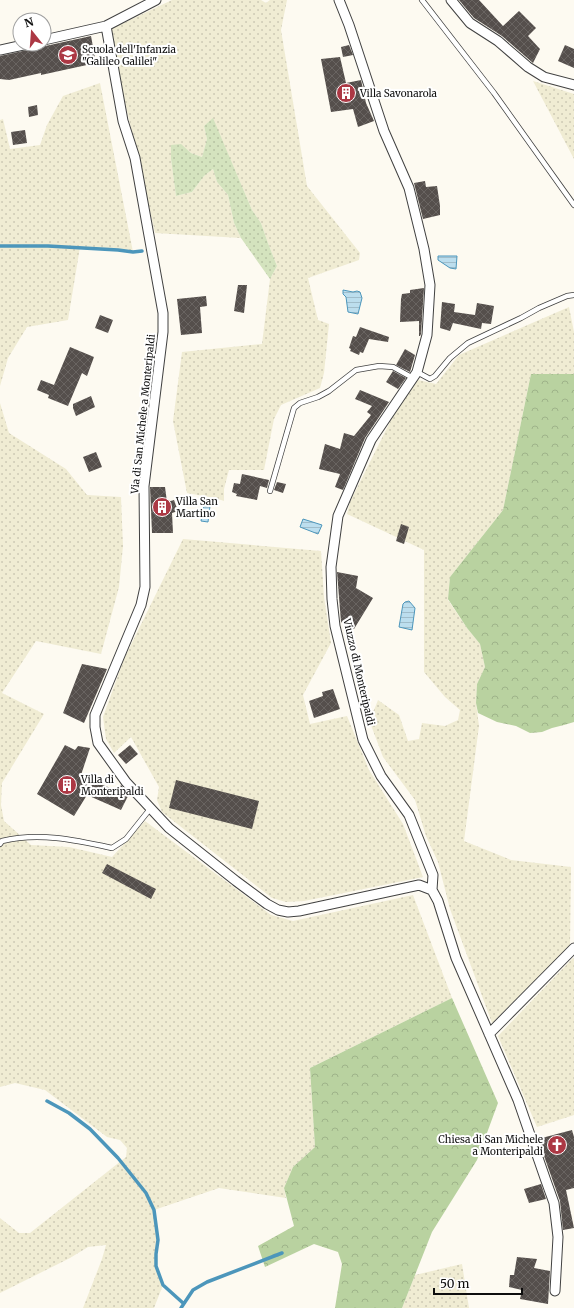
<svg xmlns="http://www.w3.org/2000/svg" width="574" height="1308" viewBox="0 0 574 1308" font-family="Merriweather,serif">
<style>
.farmland{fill:url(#farmland-dots)}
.grass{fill:url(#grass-dots)}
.forest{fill:url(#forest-crowns)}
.water{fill:url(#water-rules);stroke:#4c96bb}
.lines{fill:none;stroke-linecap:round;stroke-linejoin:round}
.stream{stroke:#4c96bb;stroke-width:3.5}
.building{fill:url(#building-cross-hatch)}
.lane-casing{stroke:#414141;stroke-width:6}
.street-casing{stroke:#414141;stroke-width:11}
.lane{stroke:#fff;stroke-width:4.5}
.street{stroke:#fff;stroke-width:9}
.labels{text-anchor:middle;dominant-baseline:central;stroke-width:4;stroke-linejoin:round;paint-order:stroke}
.poi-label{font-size:10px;fill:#0e0e0e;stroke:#fff;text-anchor:start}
.street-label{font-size:10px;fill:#0e0e0e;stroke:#fff}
</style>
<defs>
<pattern id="farmland-dots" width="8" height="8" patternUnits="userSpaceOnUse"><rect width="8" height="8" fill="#f0ecd3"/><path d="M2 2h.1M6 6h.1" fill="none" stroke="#cdc9b4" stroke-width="1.8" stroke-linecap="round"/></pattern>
<pattern id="grass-dots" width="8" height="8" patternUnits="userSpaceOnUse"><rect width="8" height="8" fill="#d4e3be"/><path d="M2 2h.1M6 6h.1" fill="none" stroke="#b5c2a2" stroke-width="1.8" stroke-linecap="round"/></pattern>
<pattern id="forest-crowns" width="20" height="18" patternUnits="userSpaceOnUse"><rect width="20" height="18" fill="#b9d2a0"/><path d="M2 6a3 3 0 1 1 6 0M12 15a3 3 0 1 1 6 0" fill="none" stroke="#9eb389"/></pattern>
<pattern id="water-rules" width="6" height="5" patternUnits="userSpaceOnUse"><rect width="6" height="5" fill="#bcdeee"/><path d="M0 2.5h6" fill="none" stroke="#a0bdcb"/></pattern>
<pattern id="building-cross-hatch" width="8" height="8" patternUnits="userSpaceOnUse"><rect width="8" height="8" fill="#554f4c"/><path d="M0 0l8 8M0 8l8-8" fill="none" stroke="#696461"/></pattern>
</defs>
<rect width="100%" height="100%" fill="#fdfaf1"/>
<path class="farmland" d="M172,0H261L266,3L270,0H287L281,30L307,186L360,253L359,260L308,278L318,320L329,324L324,373L320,388L281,405L274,419L264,470H229L224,489V501L215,498L187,493L173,421L182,352L262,344L270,279L277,266L268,243L261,223L252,210L213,119L204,126L207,139L202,157L191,153L181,145L171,159L176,196L192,192L204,176L213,169L217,182L228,195L234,223L241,238L155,233L119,76L111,29Z
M533,81L574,94V159Z
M100,83L133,252L80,247L68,320L27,327L8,358L0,386V120L3,119L10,149L40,145L47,125L63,96Z
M569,307L574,332V374H531L503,510L450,577L448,600L467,628L480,644L485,667L477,684L476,703L479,726L464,841L511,860L571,867L570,945L492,1023L450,909L438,862L426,836L415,800L383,757L366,712L374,710L378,700L399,715L408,741L419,739L422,723L445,726L458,720L460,710L445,697L424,672V550L347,514L350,502L392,418L418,380L436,384L459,355Z
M0,403L9,433L66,469L87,495L121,497L123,546L119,587L101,654L36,641L2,693L44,714L2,783L1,805L4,821L31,845L69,847L112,857L145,821L271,915L293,921L413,895L452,998L310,1068L315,1147L293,1167L284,1188L286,1198L219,1188L154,1210L158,1240L156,1254V1266L163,1285L154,1308H83L102,1259L106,1245L88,1247L70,1258L0,1293V1218L19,1233H30L126,1157L127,1148L120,1140L107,1137L45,1090L15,1083L0,1087Z
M183,539L321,551L324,597L331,643L303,695L310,724L347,716L369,770L403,824L423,877L304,901L286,902L272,898L162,812L157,800L159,787L131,737L114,753L106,739L103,717L124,659Z
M573,958L574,959V1115L537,1127L498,1036Z
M462,1264L469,1308H402L415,1275Z"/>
<path class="grass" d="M213,118L252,210L261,223L268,243L277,266L270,279L241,238L234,223L228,195L217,182L213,169L204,176L192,192L176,196L171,159V145L181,144L191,153L202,157L207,139L204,126Z"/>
<path class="forest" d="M531,374H574V722L564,725L552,728L542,732L530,733L516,726L497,722L478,713L476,703L477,684L485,667L480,644L467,628L448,599L450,577L503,510Z
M452,998L498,1103L477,1160L432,1232L402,1308H335L342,1264L338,1252L314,1244L265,1267L258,1246L294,1226L284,1188L293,1167L315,1147L310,1068Z"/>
<path class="water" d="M438,256H457L456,269L450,268L438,260Z
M343,290L353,292L357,291L360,292L362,298L358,314L348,312L346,297L343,294Z
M204,505L210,506L208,522L201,521Z
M303,519L322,525L318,534L300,527Z
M409,601L415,608L412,630L399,627L403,604L405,602Z"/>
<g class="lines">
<path class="stream" d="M0,246H48L118,250L133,252L142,251
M47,1101L69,1113L90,1129L118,1158L146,1193L154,1210L158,1240L156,1254V1266L163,1285L183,1303
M181,1308L193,1290L207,1282L282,1253"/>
</g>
<path class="building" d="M459,0H479L503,26L519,11L536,28L528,36L540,49L533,63L502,36L474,18Z
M91,36L96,63L41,75V73L9,80L0,79V56Z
M349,45L353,55L343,57L341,47Z
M565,45L574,49V68L558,61Z
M340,57L346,83L361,80L366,103L374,121L358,127L353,109L331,112L321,59Z
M37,105L38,115L29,117L28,107Z
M25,130L27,143L13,145L11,132Z
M425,181L426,187L437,186L440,206V215L423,219L414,183Z
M238,285H247L244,313L234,311Z
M424,288L421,334L420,336H419V321L400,322L401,299L402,294L410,293V290Z
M206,296L207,306L200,307L202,333L181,335L177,299Z
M442,302L455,304L454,312L475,315L477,303L494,306L491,324L482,323L481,329L453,323L450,331L440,328Z
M100,315L113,320L108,333L95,328Z
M360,327L389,337L388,342L369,339L363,353L360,352L359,355L350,351L351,349L349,348L353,336L356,337Z
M70,347L94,357L87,376L82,373L68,406L48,398L49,395L37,390L41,380L54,385Z
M405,349L415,355L410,372L396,365Z
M393,371L406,378L398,389L386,382Z
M360,390L389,402L365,438L343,490L335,487L340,474L319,469L325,444L340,449L344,433L354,436L371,415L367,412L372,406L355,399Z
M91,396L95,407L76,416L73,408V404Z
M96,452L102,467L89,472L83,457Z
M242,474L269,480L267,488L260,486L257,500L236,496L237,494L232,492L234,483L240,484Z
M277,482L286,484L283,493L274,490Z
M150,487H165L167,502L174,500L178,511L172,513L173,533H152Z
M401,524L409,527L404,544L396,541Z
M337,572L358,576L356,588L373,598L354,629L341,622Z
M82,664L107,669L84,723L63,713Z
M333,689L340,709L314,718L309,701L323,696L322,692Z
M65,745L75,750L78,746L90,748L81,775L94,779L93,781L118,791L121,785L129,794L121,810L87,795L74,816L37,794Z
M130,745L138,754L126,764L118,755Z
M176,780L259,801L252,829L169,808Z
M107,864L156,889L151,899L102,873Z
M572,1130L574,1137V1188L566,1190L574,1228L563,1230L560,1201L538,1139Z
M541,1184L546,1199L529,1203L524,1189Z
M517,1257L537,1259L534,1268L550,1271L548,1304L520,1299L522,1290L509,1287L510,1275H514Z"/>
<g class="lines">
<defs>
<path id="lane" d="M422,0L494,93L574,205
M417,372L430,379L435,376L450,358L468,343L521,318L539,308L567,296L574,295
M270,491L294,408L300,403L318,397L329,391L356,370L379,366L393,367L413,378
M0,844L2,841C39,832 75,840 112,848L126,839L150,809"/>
<path id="street" d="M339,0L349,25L384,131L409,188L424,249L430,285L427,335L417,372L371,440L338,516L331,567L332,599L335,626L363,740L381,776L409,815L433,875L432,890
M451,0L470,23L498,41L528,67L544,77L574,85
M106,26L123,121L135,158L163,313V332L144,486L145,587L141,605L95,715V727L98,743L126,782L169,828L236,881L267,904L278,910L288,912L299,911L419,885L432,890L438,901L456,958L518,1100L545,1178L554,1203L558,1237L555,1291
M44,40L106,26L156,0
M0,50L28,44
M489,1034L574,948"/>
</defs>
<use href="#lane" class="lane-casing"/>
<use href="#street" class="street-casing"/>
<use href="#lane" class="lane"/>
<use href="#street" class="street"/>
</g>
<defs>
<symbol id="school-disc" viewBox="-11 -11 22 22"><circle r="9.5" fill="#ac3844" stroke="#fff"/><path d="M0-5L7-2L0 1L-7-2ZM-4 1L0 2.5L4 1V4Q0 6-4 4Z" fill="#fff"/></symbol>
<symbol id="building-disc" viewBox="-11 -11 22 22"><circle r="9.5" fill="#ac3844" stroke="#fff"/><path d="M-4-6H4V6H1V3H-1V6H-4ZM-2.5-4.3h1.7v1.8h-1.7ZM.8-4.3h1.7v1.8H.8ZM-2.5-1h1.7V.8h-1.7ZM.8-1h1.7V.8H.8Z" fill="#fff"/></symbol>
<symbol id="church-disc" viewBox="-11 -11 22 22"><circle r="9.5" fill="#ac3844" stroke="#fff"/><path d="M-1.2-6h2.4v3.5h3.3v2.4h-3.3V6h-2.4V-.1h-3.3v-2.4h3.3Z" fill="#fff"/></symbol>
</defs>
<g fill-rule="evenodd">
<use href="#school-disc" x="57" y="44" width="22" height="22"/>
<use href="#building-disc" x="335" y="82" width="22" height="22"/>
<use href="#building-disc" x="151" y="496" width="22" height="22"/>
<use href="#building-disc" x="56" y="774" width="22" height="22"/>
<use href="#church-disc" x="546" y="1134" width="22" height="22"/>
</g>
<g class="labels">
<g class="poi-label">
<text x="82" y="49">Scuola dell'Infanzia<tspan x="82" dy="12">"Galileo Galilei"</tspan></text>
<text x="360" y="93">Villa Savonarola</text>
<text x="176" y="501">Villa San<tspan x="176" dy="12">Martino</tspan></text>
<text x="81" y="779">Villa di<tspan x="81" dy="12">Monteripaldi</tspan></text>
<text x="543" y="1139" text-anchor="end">Chiesa di San Michele<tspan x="543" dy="12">a Monteripaldi</tspan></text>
</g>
<g class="street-label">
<text transform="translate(143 414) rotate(-84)">Via di San Michele a Monteripaldi</text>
<text transform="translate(359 672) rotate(77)">Viuzzo di Monteripaldi</text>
</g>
</g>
<g transform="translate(32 32) rotate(343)"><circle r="19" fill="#ffffff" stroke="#9f9f9f"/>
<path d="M0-3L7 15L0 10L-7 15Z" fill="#ac3844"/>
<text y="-6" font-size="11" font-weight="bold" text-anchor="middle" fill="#0e0e0e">N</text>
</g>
<path d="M434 1288v6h88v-6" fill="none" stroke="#0e0e0e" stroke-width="2"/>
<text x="440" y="1288" font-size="12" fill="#0e0e0e" stroke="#ffffff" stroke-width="3" paint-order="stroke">50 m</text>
</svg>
